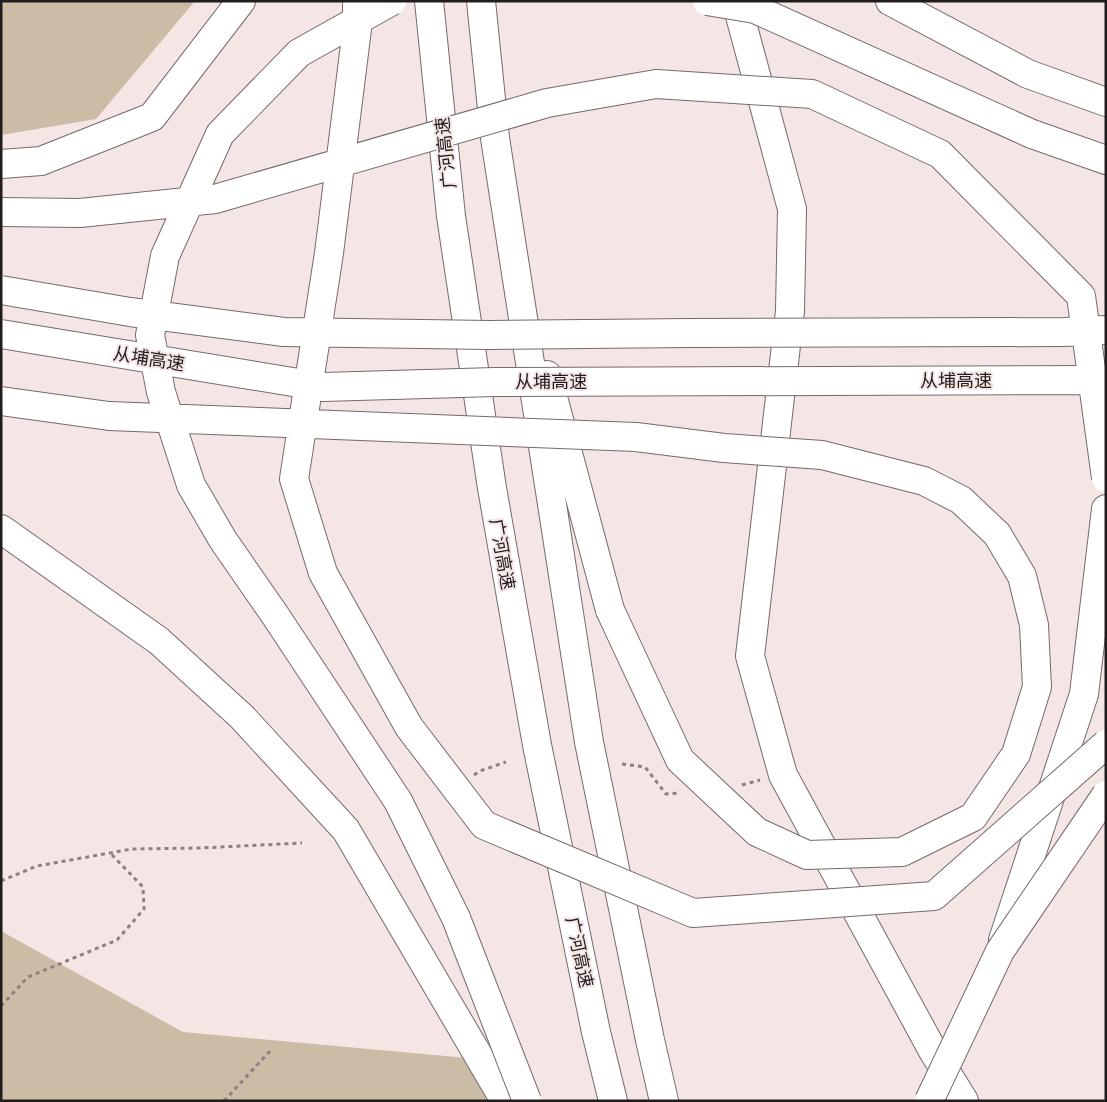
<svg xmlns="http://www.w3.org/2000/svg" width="1107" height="1102" viewBox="0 0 1107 1102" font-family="Barlow,'Noto Sans SC',sans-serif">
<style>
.green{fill:#cbbca5}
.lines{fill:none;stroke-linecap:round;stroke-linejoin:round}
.primary-casing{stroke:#76696a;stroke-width:30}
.highway-casing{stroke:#76696a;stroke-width:30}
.path{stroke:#8b8181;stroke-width:3;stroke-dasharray:4 4;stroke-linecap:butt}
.primary{stroke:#fff;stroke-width:28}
.highway{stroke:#fff;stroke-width:28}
.highway-bridge-casing{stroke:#76696a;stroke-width:30;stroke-linecap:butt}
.highway-bridge{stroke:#fff;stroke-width:28}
.labels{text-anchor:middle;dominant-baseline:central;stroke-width:4;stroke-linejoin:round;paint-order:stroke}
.street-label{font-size:18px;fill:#221d1d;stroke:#f5e6e6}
</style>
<rect width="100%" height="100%" fill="#f5e6e6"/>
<path class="green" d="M1,1H195L96,119L1,135Z
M1,931L183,1032L500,1061L510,1101H1Z"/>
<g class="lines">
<defs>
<path id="primary" d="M736,1L792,209L790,311L750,656L783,775L933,1051L964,1101"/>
<path id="highway" d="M429,1L451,216L492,488L537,745L596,1032L613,1101
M481,1L495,138L589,742L650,1040L664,1101
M890,1L1028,74L1106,102
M1032,134L1106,160
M1,164L41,161L152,117L241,1
M1,212L80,213
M547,375L610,610
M1,529L159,641L242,717L346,830L505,1101
M1003,940L1084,694L1106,509"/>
</defs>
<use href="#primary" class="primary-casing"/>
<use href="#highway" class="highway-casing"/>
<path class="path" d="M622,764L645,767L666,794L679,793
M474,775L480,771L506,762
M742,785L760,780
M1,881L37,866L132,849L200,848L302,843
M1,1006L28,977L117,940L144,909L143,887L111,854
M224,1101L270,1051"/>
<use href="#primary" class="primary"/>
<use href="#highway" class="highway"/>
<defs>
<path id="highway-bridge" d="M357,1V29L329,253L294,479L323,573L409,727L484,825L693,913L934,896L1106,744
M392,1L299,53L220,134L165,256L150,335L161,392L191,485L223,540L275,615L398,801L456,918L527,1101
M707,1L755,9L1032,134
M80,213L215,199L547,103L656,84L812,94L940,154L1081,296L1106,478
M1,290L130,312L284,332L490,335L690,333L1064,332L1106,330
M1,334L323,387L495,382L1106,380
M1,401L109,416L636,437L724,448L822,455L924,481L961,500L997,534L1022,576L1034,625L1037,687L1016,754L973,817L902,852L807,855L757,832L680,760L610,610
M929,1101L1000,951L1106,795"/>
</defs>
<use href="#highway-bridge" class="highway-bridge-casing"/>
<use href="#highway-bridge" class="highway-bridge"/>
</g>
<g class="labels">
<g class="street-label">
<text transform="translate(445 153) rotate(-96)">广河高速</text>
<text transform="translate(149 358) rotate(9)">从埔高速</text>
<text x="956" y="380">从埔高速</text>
<text x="551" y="381">从埔高速</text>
<text transform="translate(503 554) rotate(80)">广河高速</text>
<text transform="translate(580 952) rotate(78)">广河高速</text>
</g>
</g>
<rect width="1107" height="1102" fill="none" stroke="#221d1d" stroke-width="5"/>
</svg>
